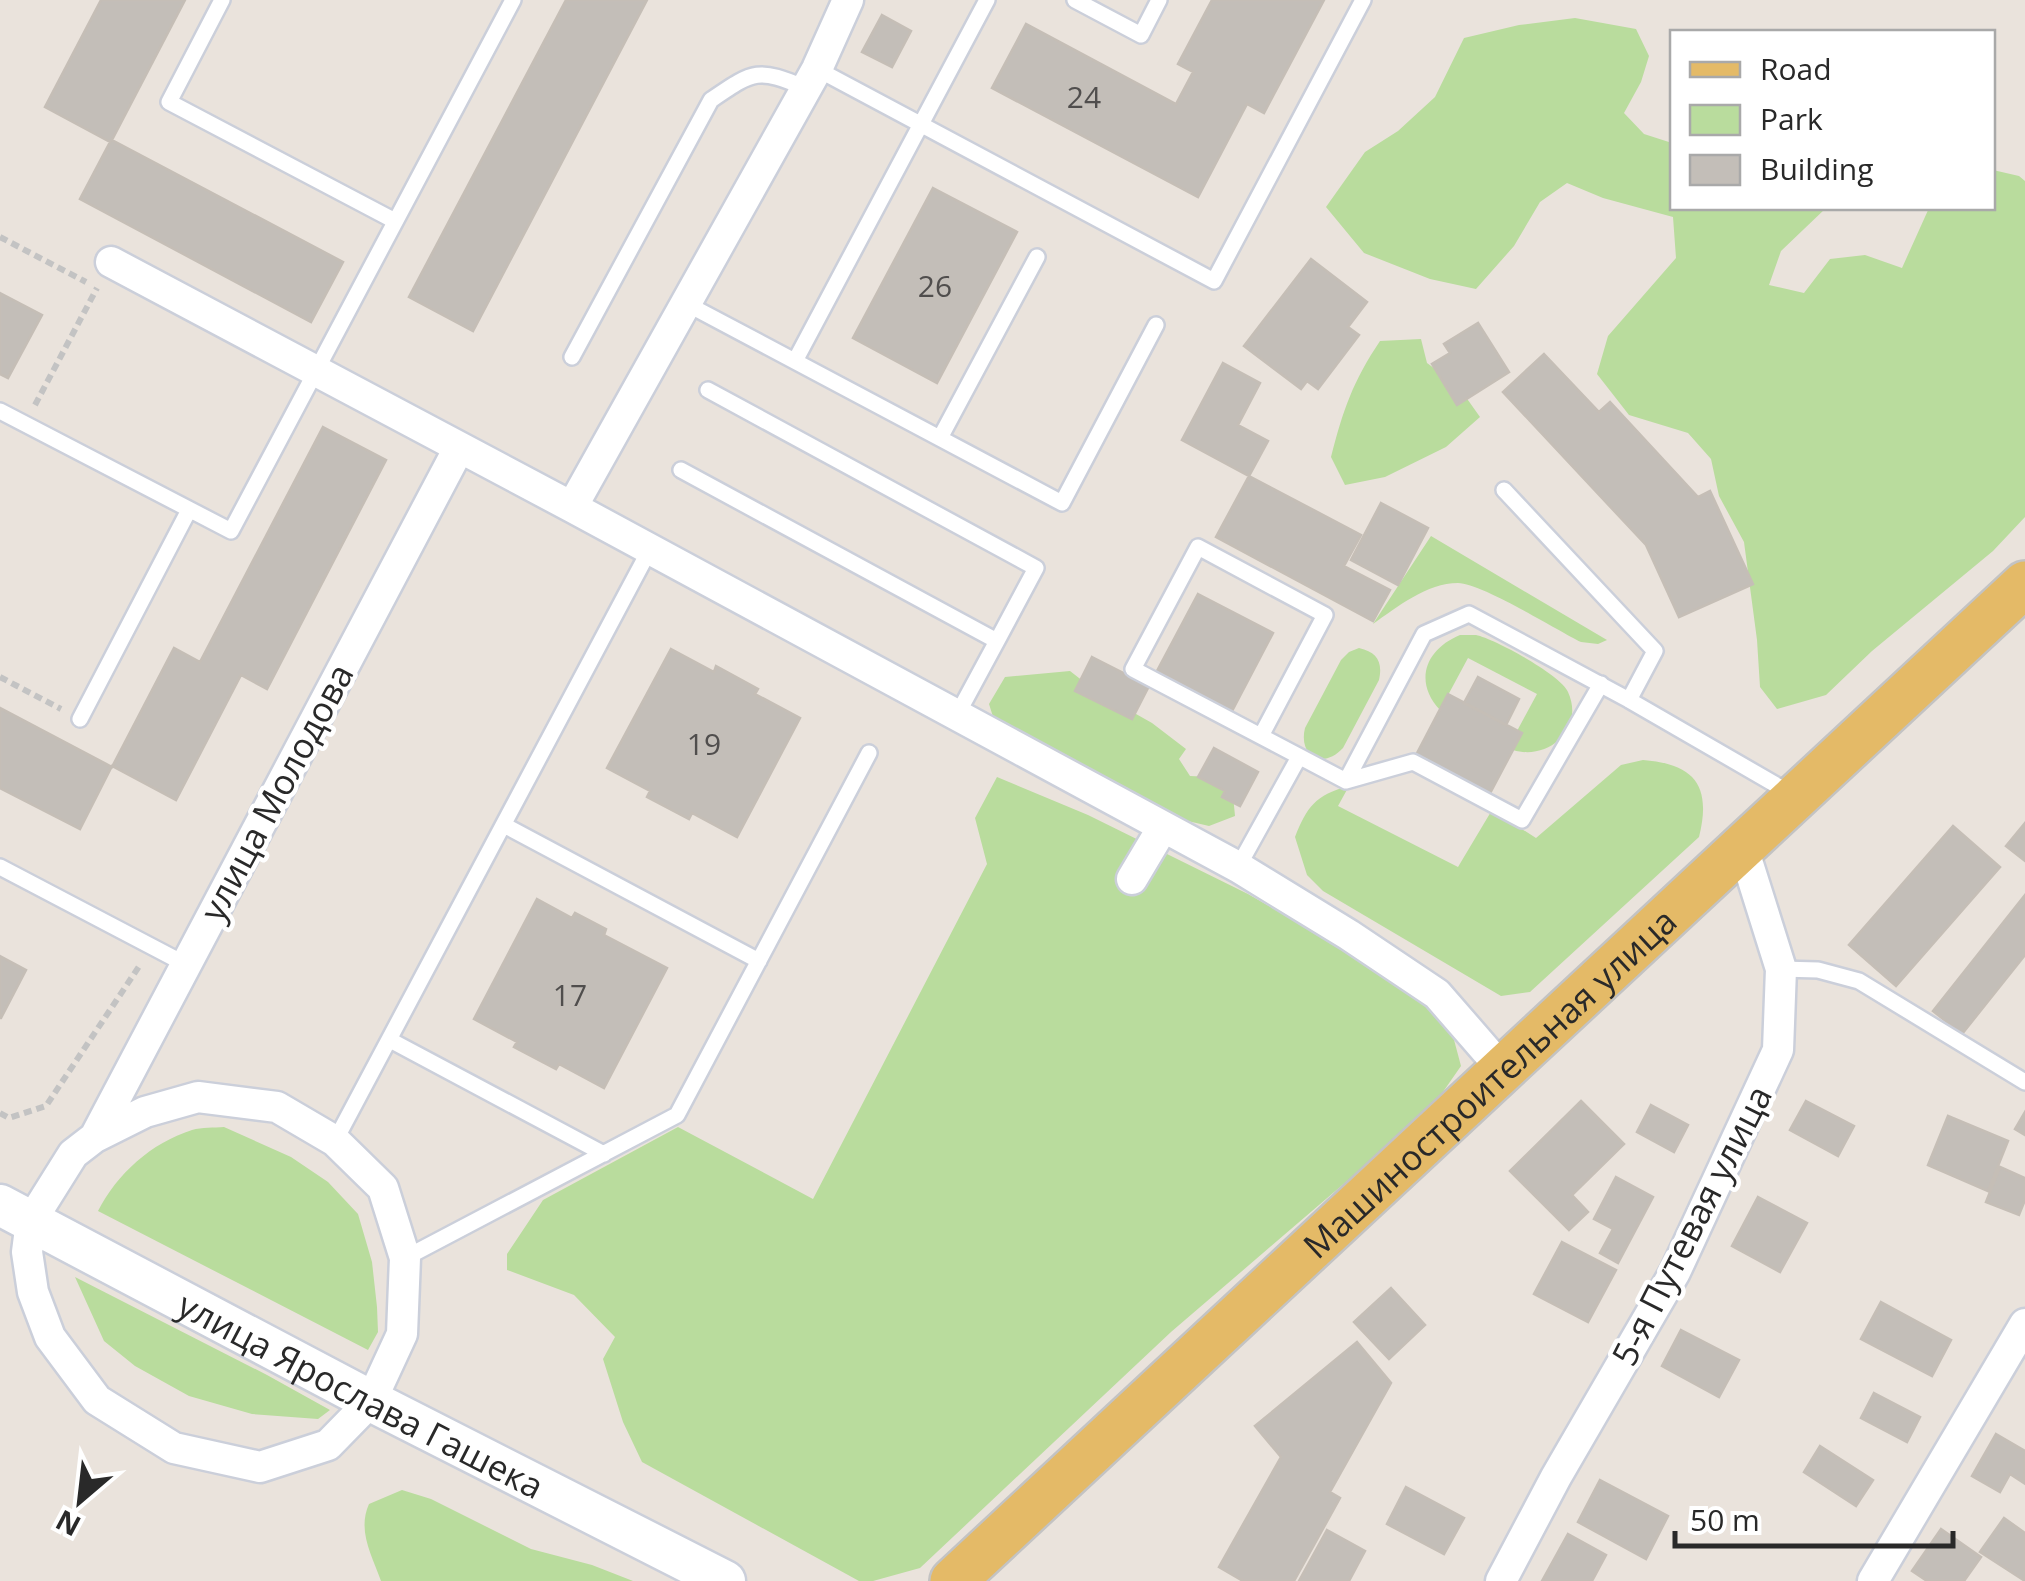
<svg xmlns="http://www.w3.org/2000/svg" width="2025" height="1581" viewBox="0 0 2025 1581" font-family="'Open Sans',sans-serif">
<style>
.green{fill:#b9dc9d}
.building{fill:#c3beb8;stroke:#c5beb6;stroke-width:2.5}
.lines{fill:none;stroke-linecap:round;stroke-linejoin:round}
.service-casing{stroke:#cbcfda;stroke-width:20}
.minor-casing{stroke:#cbcfda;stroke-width:35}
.secondary-casing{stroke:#cbcfda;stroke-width:45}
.primary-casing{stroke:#c3c3c3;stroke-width:50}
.path{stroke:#c3c3c3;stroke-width:6;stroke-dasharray:8 5;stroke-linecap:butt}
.service{stroke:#fff;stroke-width:15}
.minor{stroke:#fff;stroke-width:30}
.secondary{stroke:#fff;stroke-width:40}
.primary{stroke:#e4ba67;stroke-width:45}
.labels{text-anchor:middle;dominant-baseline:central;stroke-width:9;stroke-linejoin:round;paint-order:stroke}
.number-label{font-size:30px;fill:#504e4d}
.street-label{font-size:35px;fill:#292929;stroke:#fff}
</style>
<rect width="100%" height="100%" fill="#eae3dc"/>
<path class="green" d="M1575,18L1636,29L1649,56L1641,82L1624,113L1644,134L1672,143V208H1826L1781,251L1769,285L1804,293L1830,259L1865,255L1902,268L1929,208H1992L1993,170L2019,176L2025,181V517L1993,551L1872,651L1826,695L1777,709L1760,687L1757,640L1744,542L1719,496L1711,459L1688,433L1629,415L1597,374L1608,336L1676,258L1673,217L1603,198L1567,183L1540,202L1514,246L1476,289L1430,279L1364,253L1326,207L1365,152L1398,131L1435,97L1464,38L1519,25Z
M1421,339L1427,363L1458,386L1480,417L1446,447L1385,477L1345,485L1331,457C1343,410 1353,381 1380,341Z
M1431,536L1607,640L1598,644L1581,642C1555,629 1481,583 1458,583C1427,583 1397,607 1373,624Z
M1460,635C1462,635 1473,635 1476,635C1495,639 1561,675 1568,692C1585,729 1548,761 1513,750L1517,731L1537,694L1468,658L1440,710C1413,681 1426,649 1460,635Z
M1359,648C1377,652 1383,662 1379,680L1343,748C1323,770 1298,756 1305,728L1341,660L1349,652Z
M1070,671L1097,692L1152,723L1186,749L1179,759L1190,776L1212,777L1233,795L1235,816L1209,826L1175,818L995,723L989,704L1005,677Z
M1643,760C1694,764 1712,785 1699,837L1530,992L1501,996L1323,891L1307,875L1295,837C1307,807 1315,795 1349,786L1338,806L1458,867L1492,810L1536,838L1621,765Z
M997,777L1088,815L1248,894L1397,979L1449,1021L1461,1066L1431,1109L1171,1332L920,1568L873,1581H859L642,1462L623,1422L603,1359L615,1337L574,1295L507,1270V1254L543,1200L678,1127L813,1199L987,864L975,818Z
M224,1127L291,1157L328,1182L358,1214L372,1262L377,1307L378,1332L368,1350L98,1211C117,1174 151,1143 192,1130C202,1127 214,1128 224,1127Z
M75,1277L267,1375L330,1410L318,1419L252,1414L189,1396L135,1366L104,1341Z
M402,1490L431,1499L531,1549L592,1565L633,1581H381C372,1555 357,1531 369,1504Z"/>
<path class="building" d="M101,0H185L112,140L343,262L311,322L80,199L110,142L45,107Z
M566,0H647L473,331L409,297Z
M1212,0H1324L1264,113L1247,104L1198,197L992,88L1026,24L1176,104L1193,72L1178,64Z
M882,15L911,31L892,67L862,52Z
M933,188L1017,232L937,383L853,338Z
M1311,259L1367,302L1348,327L1359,335L1318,389L1307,381L1301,389L1244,346Z
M0,293L42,315L8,378L0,374Z
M1478,323L1509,372L1457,405L1432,364L1450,353L1444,344Z
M1544,354L1599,412L1610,402L1698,497L1710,491L1753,584L1679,617L1646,545L1503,392Z
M1223,363L1260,383L1238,425L1268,441L1249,476L1182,440Z
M323,427L386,460L267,689L241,675L176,800L112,766L80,829L0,788V708L112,767L174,648L200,662Z
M1249,476L1361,535L1344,566L1390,590L1373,621L1216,537Z
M1381,503L1428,528L1398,585L1351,560Z
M1198,594L1273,633L1232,711L1157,671Z
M671,649L714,672L716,666L758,689L755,694L800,718L737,837L692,813L689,819L647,797L650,791L607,768Z
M1092,657L1149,686L1132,719L1075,691Z
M1478,677L1519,699L1506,725L1464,703Z
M1448,694L1522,733L1488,797L1415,757Z
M1214,748L1258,772L1240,806L1222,797L1225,791L1198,777Z
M2025,823V861L2006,846Z
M1953,826L2000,867L1896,986L1849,945Z
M2025,895V955L1962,1034L1933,1011Z
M537,899L572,918L575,913L606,929L604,935L667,968L604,1088L559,1064L556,1069L514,1047L517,1042L474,1019Z
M0,956L26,970L1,1018H0Z
M1581,1101L1624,1144L1572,1195L1588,1212L1569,1230L1510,1171Z
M1806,1101L1854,1126L1838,1156L1790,1130Z
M1651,1105L1688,1125L1674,1152L1637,1132Z
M2025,1112V1135L2015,1129Z
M1948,1116L2008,1141L1988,1191L1928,1165Z
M2000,1167L2025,1178V1200L2019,1215L1986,1202Z
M1616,1177L1653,1197L1618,1263L1600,1253L1613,1229L1594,1219Z
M1758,1197L1807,1223L1780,1272L1732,1246Z
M1562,1242L1616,1270L1588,1322L1534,1294Z
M1391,1288L1425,1325L1389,1359L1354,1322Z
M1881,1302L1951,1340L1932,1376L1861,1339Z
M1681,1330L1739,1360L1719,1397L1662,1366Z
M1357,1342L1391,1383L1330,1492L1340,1498L1294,1581H1243L1219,1567L1281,1457L1255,1426Z
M1874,1393L1920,1417L1907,1442L1861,1418Z
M1996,1434L2025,1451L2024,1483L2010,1474L2000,1492L1972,1476Z
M1820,1446L1873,1480L1856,1506L1804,1472Z
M1600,1480L1668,1516L1646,1559L1578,1522Z
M1406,1487L1464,1518L1444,1554L1387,1524Z
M2004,1518L2025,1533V1581L1980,1552Z
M1941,1529L1981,1557L1964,1581H1927L1912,1571Z
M1327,1530L1365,1551L1349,1581H1299Z
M1568,1534L1606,1555L1592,1581H1542Z"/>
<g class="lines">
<defs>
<path id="service" d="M222,0L169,102L395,221
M1075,0L1141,35L1159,0
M817,69L1214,281L1363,0
M687,304L1062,503L1156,325
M572,357L711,100C755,70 757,68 806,88
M795,361L987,0
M708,390L1036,568L997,641
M0,411L231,531L513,0
M940,438L1037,257
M681,470L997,641L957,715
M1504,490L1655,651L1629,700
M80,719L189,510
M1261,736L1325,615L1198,547L1133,669L1346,781L1413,762L1522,820L1601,684
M1346,781L1424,634L1469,614L1629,700L1790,793
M504,825L759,961
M0,867L185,964
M1238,867L1299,757
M1781,969L1818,970L1859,981L2025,1082
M390,1040L604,1154
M335,1141L650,549
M405,1258L677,1115L869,753"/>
<path id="minor" d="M111,262L572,507L1238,867L1349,935L1437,994L1503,1070
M572,507L817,69L848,0
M1132,879L1163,827
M198,1097L277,1107L335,1141L383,1188L405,1258L402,1334L371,1401L328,1445L260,1467L174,1448L97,1400L50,1337L33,1292L27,1252L31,1221L73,1154L95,1137L145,1112Z
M95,1137L459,448
M1501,1581L1556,1477L1675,1272L1778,1050L1781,969L1743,848
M1873,1581L2025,1324"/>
<g id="secondary">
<path id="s1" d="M0,1205L371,1401L725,1581"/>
</g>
<g id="primary">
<path id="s2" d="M953,1581L2025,584"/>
</g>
</defs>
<use href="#service" class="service-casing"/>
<use href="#minor" class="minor-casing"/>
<use href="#secondary" class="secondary-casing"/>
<use href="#primary" class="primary-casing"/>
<path class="path" d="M0,237L86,282
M35,405L97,288
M0,677L61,709
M0,1113L9,1118L46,1106L140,965"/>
<use href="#service" class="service"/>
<use href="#minor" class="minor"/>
<use href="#secondary" class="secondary"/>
<use href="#primary" class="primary"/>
</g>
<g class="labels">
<g class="number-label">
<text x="1084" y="96">24</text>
<text x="935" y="285">26</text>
<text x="704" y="743">19</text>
<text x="570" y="994">17</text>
</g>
<g class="street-label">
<text transform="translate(276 792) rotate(-62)">улица Молодова</text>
<text stroke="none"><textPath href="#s2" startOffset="732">Машиностроительная улица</textPath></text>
<text transform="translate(1691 1225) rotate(-63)">5-я Путевая улица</text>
<text stroke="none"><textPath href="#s1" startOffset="408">улица Ярослава Гашека</textPath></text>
</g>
</g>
<rect x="1670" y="30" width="325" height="180" fill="#ffffff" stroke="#a9a9a9" stroke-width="2.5"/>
<rect x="1690" y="62" width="50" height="15" fill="#e4ba67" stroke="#a9a9a9" stroke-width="2.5"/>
<text x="1760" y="80" font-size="30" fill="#292929">Road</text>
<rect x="1690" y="105" width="50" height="30" fill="#b9dc9d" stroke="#a9a9a9" stroke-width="2.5"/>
<text x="1760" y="130" font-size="30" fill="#292929">Park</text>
<rect x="1690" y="155" width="50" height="30" fill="#c3beb8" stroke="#a9a9a9" stroke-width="2.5"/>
<text x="1760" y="180" font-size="30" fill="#292929">Building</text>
<g transform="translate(80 1501) rotate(208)" stroke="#ffffff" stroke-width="8" paint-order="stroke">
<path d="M0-8L18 38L0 25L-18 38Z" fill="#292929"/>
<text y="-15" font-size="28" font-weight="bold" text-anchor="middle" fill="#292929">N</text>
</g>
<path d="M1675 1531v15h278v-15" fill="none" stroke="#292929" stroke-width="5"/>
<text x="1690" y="1531" font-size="30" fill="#292929" stroke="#ffffff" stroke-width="8" paint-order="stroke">50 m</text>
</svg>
